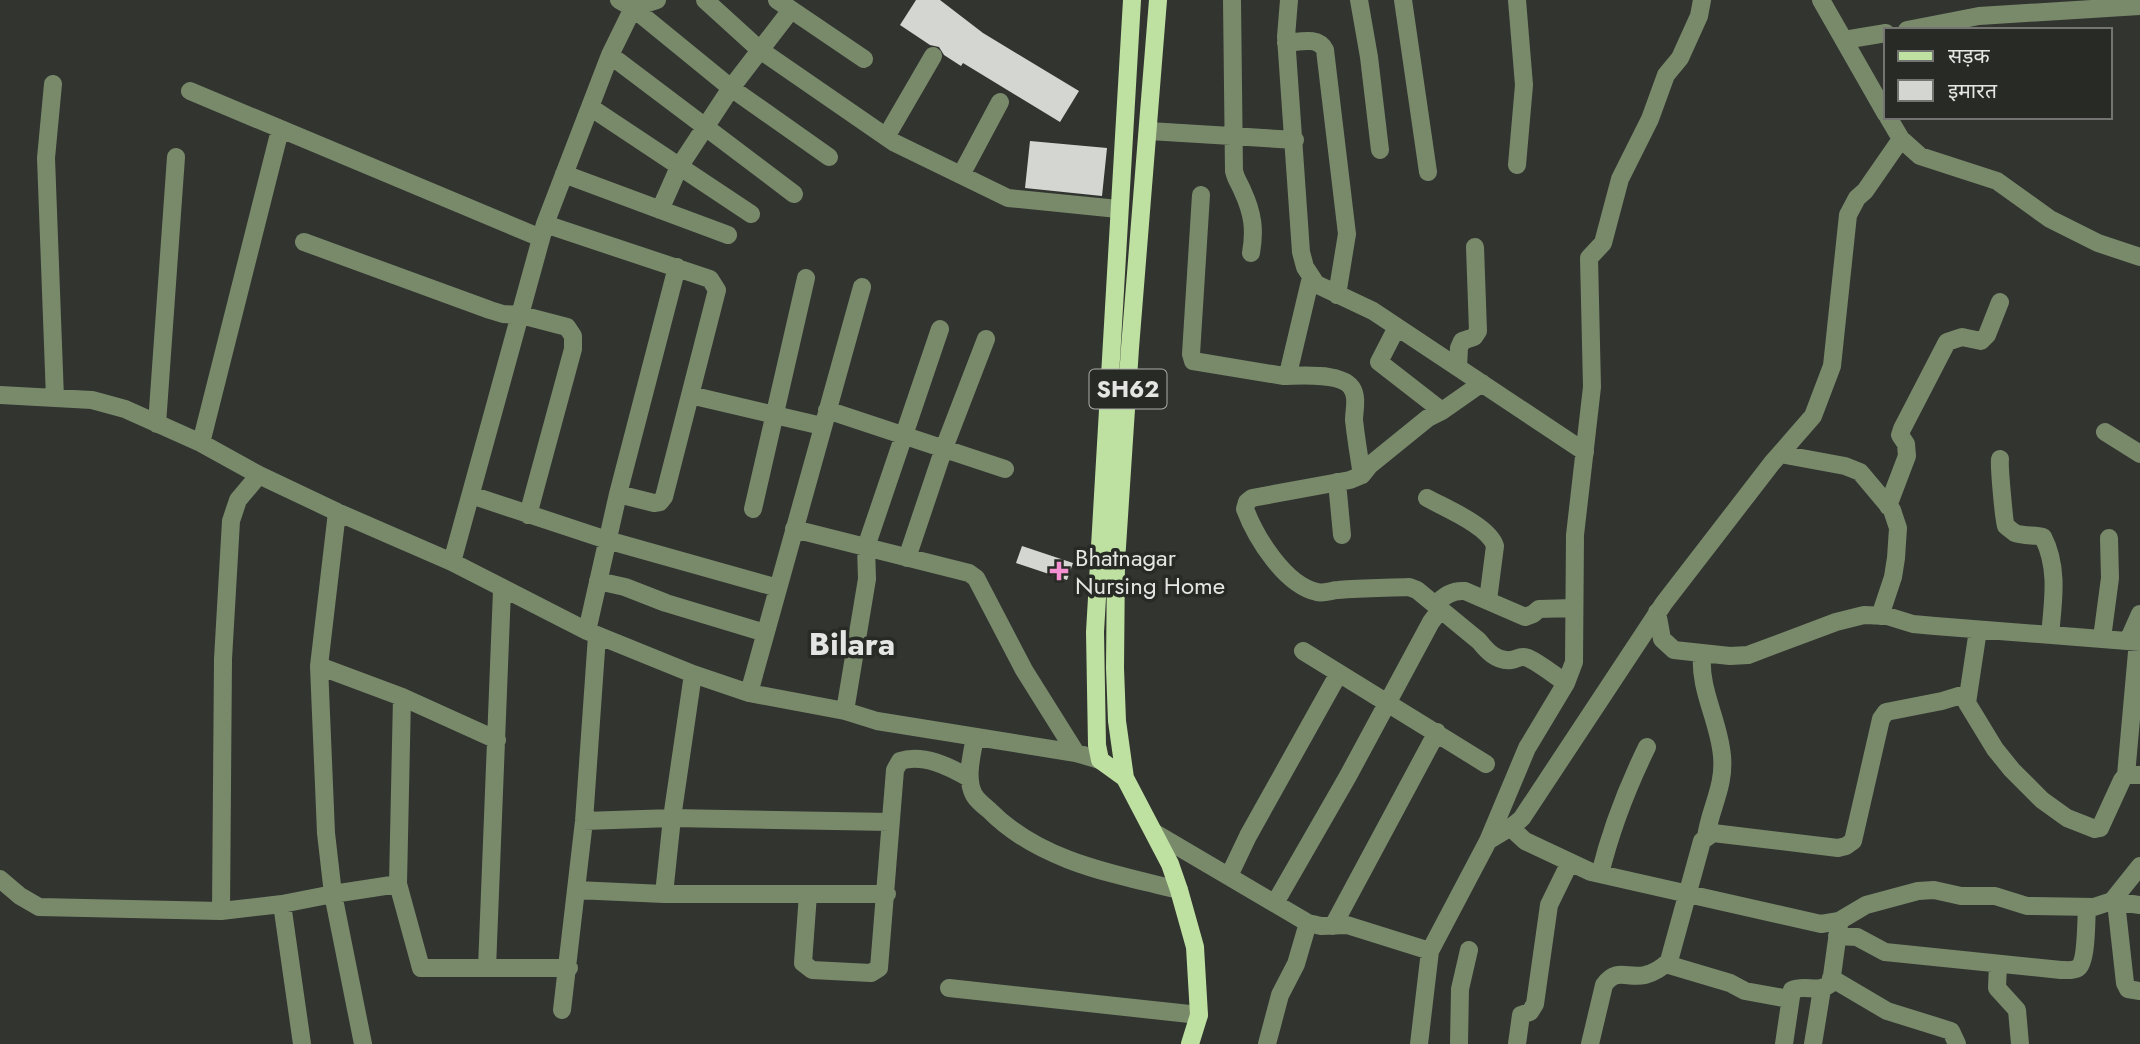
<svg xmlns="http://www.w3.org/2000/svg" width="2140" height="1044" viewBox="0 0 2140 1044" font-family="Jost,'Noto Sans Devanagari',sans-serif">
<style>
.building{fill:#d4d7d1}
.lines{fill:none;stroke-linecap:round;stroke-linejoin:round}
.minor{stroke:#798a6b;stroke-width:18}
.major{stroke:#bee0a1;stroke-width:18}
.poi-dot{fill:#f591d2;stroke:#282a26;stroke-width:2.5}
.labels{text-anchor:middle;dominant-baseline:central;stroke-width:7;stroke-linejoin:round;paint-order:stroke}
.shield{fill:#282a26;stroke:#acaeaa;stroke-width:2}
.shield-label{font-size:23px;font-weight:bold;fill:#e5e6e3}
.poi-label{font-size:24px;fill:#e5e6e3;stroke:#282a26;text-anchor:start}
.district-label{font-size:32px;font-weight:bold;fill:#e5e6e3;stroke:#282a26}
</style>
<rect width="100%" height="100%" fill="#323430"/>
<path class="building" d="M916,0H940L983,33L1079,91L1060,122L963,63L961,66L944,55L939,47L930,45L900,25Z
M1030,141L1107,148L1102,196L1025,188Z
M1022,546L1073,563L1067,580L1016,563Z"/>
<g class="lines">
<path class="minor" d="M619,0L633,8L731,88L829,157
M705,0L760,50L895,143L1008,198L1118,209
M777,0L864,59
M1232,0L1234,171C1236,180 1240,184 1243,192C1253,214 1255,230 1251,253
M1289,0L1286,37L1301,252L1305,267L1316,284L1373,311L1585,452
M1359,0L1369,57L1380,150
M1403,0L1428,172
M1821,0L1886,114
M1907,30L1979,16L2140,6
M1844,40L1886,33
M1286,43C1300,42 1318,36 1325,50L1347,234L1337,295
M610,55L794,194
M53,84L46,158L55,398
M190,91L541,238
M590,107L751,214
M1888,117L1901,139L1920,156L1997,181L2050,219L2098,243L2140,257
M1149,131L1295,140
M886,137L933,56
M1517,165L1524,85L1517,0
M564,174L728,235
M961,175L1000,102
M1201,195L1191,354L1193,361L1284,376L1288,374L1311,277
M660,210L679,167L731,88L791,10
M545,224L710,279L717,290L664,497L660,502L654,503L618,494
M304,242L490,310L503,314L521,315L567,327L573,336V349L528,515
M1397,327L1379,362L1442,411
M1458,367L1459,348L1462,341L1474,337L1478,331L1475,247
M1284,376C1301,376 1349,371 1354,393C1357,401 1354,412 1354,420C1356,438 1359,457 1362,475
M1482,383L1442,411L1428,418L1370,465L1362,475L1350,480L1252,498L1247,502L1245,509C1256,538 1285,585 1317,592C1324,594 1332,590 1338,590C1362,588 1385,588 1409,587L1417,590L1479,641C1487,651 1497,662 1511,660C1518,659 1520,655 1528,658C1541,664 1554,675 1566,683
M0,395L92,400L125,409L201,443L259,475L337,512L452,562L587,631L693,674L749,693L845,711L877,721L1076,753L1100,760
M690,395L822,426
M827,410L1005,469
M157,424L176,157
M2105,432L2140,454
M201,443L280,130
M1780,454L1845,466L1860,472L1892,510L1898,528L1896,558L1893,577L1880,616
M2000,459C1999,466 2004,522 2006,526C2007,527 2015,533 2015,533C2024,536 2035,535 2043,537C2059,568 2053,602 2050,635
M259,475L238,500L231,521L223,659L221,911L282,904L333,894L363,1044
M1337,482L1342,535
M471,495L607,540L778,588
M1427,498C1445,508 1489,526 1495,546L1488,600
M1888,506L1907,456L1906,444L1900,435L1902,429L1947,342L1962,337L1981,341L1987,335L2000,302
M753,509L806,278
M337,512L319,666L326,833L333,894L398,884L421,968H569
M794,529L969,573L976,578L1024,670L1076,753
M907,558L944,448L986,339
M452,562L545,224L610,55L633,8L657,0
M598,581L625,587L666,603L765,633
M1435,605C1444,596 1452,590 1465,591L1525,617L1533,614L1539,609L1574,608
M1657,612L1662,639L1674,650L1730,656L1748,655L1836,622L1864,615L1887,616L1913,624L1935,626L2140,642
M1978,630L1967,703L1995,749L2012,770L2042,800L2067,818L2095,829L2100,828L2122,780L2126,775H2140
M587,631L618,494L677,267
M2102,638L2110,578L2109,538
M2128,641L2140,614
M1303,651L1486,764
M1702,654C1699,691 1719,720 1722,756C1725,787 1710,808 1706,837
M319,666L402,697L497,740
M749,693L862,287
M845,711L867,579L866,547L940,329
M975,737C972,755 965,778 974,795C977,800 984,806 989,810C1039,861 1113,874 1179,890
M2126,775L2138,641
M584,821L672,818L891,822
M1511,828L1525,841L1591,872L1821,924L1839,921L1866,905L1918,891L1934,890L1961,896H1995L2027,906L2094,907L2112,901L2140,905
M1155,833L1308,923L1321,926L1347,925L1430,951
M1488,841L1527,748L1566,683L1574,662L1575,535L1592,387L1589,258L1603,243L1620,179L1650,119L1666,75L1680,58L1699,16L1702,0
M1600,874C1611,829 1627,788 1647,747
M1229,876L1248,836L1339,673
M0,879L20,896L39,907L221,911
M398,884L402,697
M576,890L664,894H887
M664,894L672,818L693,674
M808,894L803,963L812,970L871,973L879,968L895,770L900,761C923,753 950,767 969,778
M2112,901L2140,866
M2116,902L2125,983L2128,989L2140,991
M1275,903L1348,776L1431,622L1440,610
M282,904L302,1044
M1333,926L1437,732
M1837,936L1857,937L1885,952L2061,970C2066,970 2073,971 2078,968C2087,961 2086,919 2087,907
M1666,964L1730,983L1745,991L1789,999
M1998,964L1997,988L2017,1010L2020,1044
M487,968L502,590
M1831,978L1887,1011L1951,1031L1957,1044
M949,988L1199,1015
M562,1010L584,821L597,636
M1267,1044L1280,995L1296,964L1308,923
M1419,1044L1430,951L1488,841C1500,833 1512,828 1522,818L1664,603L1772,463L1813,416L1832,366L1848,215L1857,198L1865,191L1901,139
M1459,1044L1460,989L1469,950
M1517,1044L1521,1015L1530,1012L1535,1004L1549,905L1570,862
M1590,1044L1604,985C1617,967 1627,979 1645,975C1653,973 1663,967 1669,961L1702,841L1713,833L1838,848L1846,846L1853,841L1881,719L1886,712L1942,701L1968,693
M1784,1044L1792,990C1806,984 1819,994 1831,983L1839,925
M1813,1044L1822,989"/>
<path class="major" d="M1158,0L1130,348L1116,562L1115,668L1117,721L1125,778L1170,864L1179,890L1195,947L1199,1015L1190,1044
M1125,778L1100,760L1097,745L1095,632L1132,0"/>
</g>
<path class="poi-dot" d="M1055.5 560.5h7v7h7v7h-7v7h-7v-7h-7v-7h7z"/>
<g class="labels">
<rect class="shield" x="1089.5" y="369.5" width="77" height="39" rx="5"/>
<g class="shield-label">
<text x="1128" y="389">SH62</text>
</g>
<g class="poi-label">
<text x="1075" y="557">Bhatnagar<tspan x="1075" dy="28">Nursing Home</tspan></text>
</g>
<g class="district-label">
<text x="852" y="644">Bilara</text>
</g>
</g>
<rect x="1884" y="28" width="228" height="91" fill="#282a26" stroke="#747572" stroke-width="2"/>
<rect x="1898" y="51" width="35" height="10" fill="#bee0a1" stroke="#747572" stroke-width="2"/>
<text x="1948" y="63" font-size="21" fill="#e5e6e3">सड़क</text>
<rect x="1898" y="80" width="35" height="21" fill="#d4d7d1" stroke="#747572" stroke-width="2"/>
<text x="1948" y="98" font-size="21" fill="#e5e6e3">इमारत</text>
</svg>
